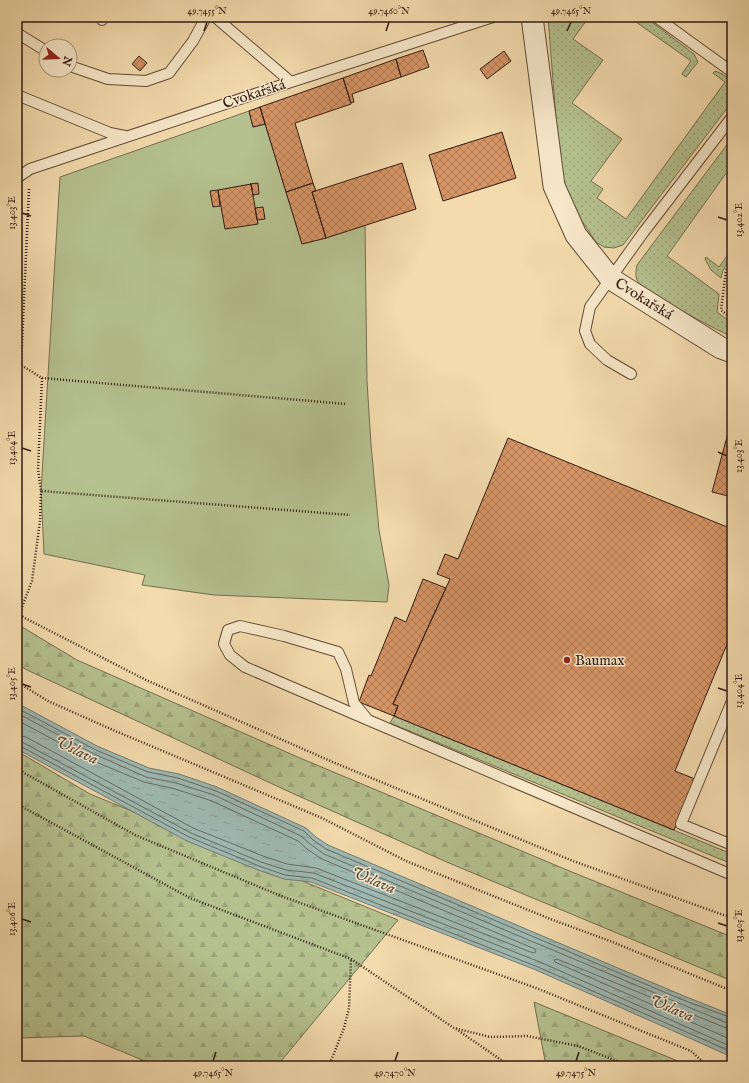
<svg xmlns="http://www.w3.org/2000/svg" width="749" height="1083" viewBox="0 0 749 1083" font-family="'IM FELL English',serif">
<style>
.grass{fill:url(#grass-dots);stroke:#746e50}
.forest{fill:url(#forest-firs);stroke:#746e50}
.green{fill:#b5c18f;stroke:#746e50}
.water{fill:url(#water-ripples);stroke:#737a73}
.lines{fill:none;stroke-linecap:round;stroke-linejoin:round}
.shore{stroke:#686a62;stroke-width:1}
.building{fill:url(#building-cross-hatch);stroke:#321b12}
.service-casing{stroke:#624b39;stroke-width:12}
.minor-casing{stroke:#624b39;stroke-width:23}
.path{stroke:#321b12;stroke-width:2.5;stroke-dasharray:1 2;stroke-linecap:butt}
.service{stroke:#f7e8ca;stroke-width:10}
.minor{stroke:#f7e8ca;stroke-width:21}
.ticks{fill:none;stroke:#321b12;stroke-width:1.5}
.poi-dot{fill:#8f2418;stroke:#f7e8ca;stroke-width:1.5}
.labels{text-anchor:middle;dominant-baseline:central;stroke-width:3;stroke-linejoin:round;paint-order:stroke}
.street-label{font-size:15px;fill:#321b12;stroke:#f7e8ca}
.poi-label{font-size:15px;fill:#321b12;stroke:#f7e8ca;text-anchor:start}
.water-label{font-size:16px;font-style:italic;fill:#524a42;stroke:#f7e8ca}
.neatline{fill:none;stroke:#321b12;stroke-width:1.5}
.ticks-label{font-size:10px;text-anchor:middle;fill:#321b12}
</style>
<defs>
<pattern id="grass-dots" width="8" height="8" patternUnits="userSpaceOnUse"><rect width="8" height="8" fill="#b5c18f"/><path d="M2 2h.1M6 6h.1" fill="none" stroke="#9ca57a" stroke-width="1.8" stroke-linecap="round"/></pattern>
<pattern id="forest-firs" width="22" height="20" patternUnits="userSpaceOnUse"><rect width="22" height="20" fill="#b5c18f"/><path d="M5 1l3.5 6h-7zM16 11l3.5 6h-7z" fill="#9ca57a"/></pattern>
<pattern id="water-ripples" width="26" height="14" patternUnits="userSpaceOnUse"><rect width="26" height="14" fill="#9eb9b3"/><path d="M2 4q2-2 4 0t4 0M15 11q2-2 4 0t4 0" fill="none" stroke="#899e99"/></pattern>
<pattern id="building-cross-hatch" width="8" height="8" patternUnits="userSpaceOnUse"><rect width="8" height="8" fill="#d69566"/><path d="M0 0l8 8M0 8l8-8" fill="none" stroke="#ae7953"/></pattern>
</defs>
<rect width="100%" height="100%" fill="#f3dbae"/>
<filter id="stains"><feTurbulence type="fractalNoise" baseFrequency=".005" numOctaves="4"/><feColorMatrix values="0 0 0 0 .2 0 0 0 0 .09 0 0 0 0 .02 0 0 0 .5 -.17"/></filter>
<radialGradient id="worn" r=".72"><stop offset=".6" stop-color="#630" stop-opacity="0"/><stop offset="1" stop-color="#630" stop-opacity=".3"/></radialGradient>
<path class="grass" d="M548,17H589L573,39L603,60L572,103L622,139L591,181L603,189L597,198L626,219L725,82L713,73L715,71C731,76 737,87 731,103L623,245L614,248L604,247L596,242L578,215L565,189L559,157Z
M629,17H645L694,54L698,62L686,77L682,74L691,61Z
M732,138V165L667,256L719,294L717,312L732,323V337C716,329 642,292 637,280C635,275 636,270 637,265Z
M732,249C732,261 723,265 721,278L711,270L705,259L706,257L719,267Z
M394,716L732,854V864L390,723Z"/>
<path class="forest" d="M17,624L77,660L300,758L567,870L732,937V981L449,863L294,794L25,669L17,663Z
M17,751L90,794L398,920L277,1066H157L84,1036L17,1038Z
M534,1002L690,1066H546Z"/>
<path class="green" d="M249,111L253,127L265,124L302,244L326,238L365,225L367,381L371,445L379,530L389,585L387,602L214,595L142,585L145,575L44,554L41,491L60,177Z"/>
<path class="water" d="M17,703L97,746L149,768L179,774L217,787L306,828L316,837L328,845L684,996L732,1015V1057L536,970L311,882L284,879L258,870L187,841L17,749Z"/>
<g class="lines">
<path class="shore" d="M17,708L96,750L148,772L178,778L216,791L304,831L313,840L326,849L683,1000L732,1018
M17,713L94,754L146,777L176,783L214,795L301,836L310,844L324,854L681,1004L727,1023H732
M17,720L91,760L144,782L175,789L212,801L298,841L307,849L322,859L535,949L536,952L533,953L316,868L287,864L263,856L193,828L26,737L17,735
M17,741L22,742L191,833L261,862L286,870L314,873L540,962L732,1047
M17,746H20L189,837L259,866L285,875L312,878L538,967L732,1052
M732,1029L726,1028L557,959L554,960L555,962L732,1040"/>
</g>
<path class="building" d="M423,50L429,67L401,77L396,59Z
M504,51L511,61L487,79L480,69Z
M139,56L147,63L140,71L132,64Z
M396,59L401,77L352,94L354,102L351,103L343,78Z
M343,78L351,104L295,123L313,183L286,192L260,107Z
M260,107L265,124L253,127L249,111Z
M502,132L516,178L443,201L429,155Z
M402,163L416,209L326,238L312,192Z
M258,183L259,194L253,195L251,184H250Z
M313,183L316,191L312,192L326,238L302,244L286,192Z
M251,184L258,224L225,229L218,190Z
M218,190L220,206L213,207L210,191Z
M263,207L265,219L257,220L255,208Z
M728,433L732,434V497L712,492Z
M508,438L732,529V632L675,771L695,779L674,830L394,716L398,706L393,704L450,579L437,574L445,554L458,559Z
M423,579L446,588L393,704L398,706L394,716L359,702L369,675L371,676L395,617L406,622Z
M23,1064L91,1065V1066H22Z"/>
<g class="lines">
<defs>
<path id="service" d="M215,17L291,82
M656,17L732,72
M102,20V17
M17,33L46,51
M70,66L108,79L146,81L169,73L193,41L206,17
M17,95L110,133L125,136
M17,178L30,169L291,82L493,17
M631,374L607,360L590,344L585,331L590,307L643,233L732,117
M732,701L681,824L732,845
M368,720L354,703L346,669L338,652L284,636L240,626L228,630L224,644L230,655L245,667L368,720L732,875"/>
<path id="minor" d="M532,17L554,186L576,235L611,279L721,348L732,352"/>
</defs>
<use href="#service" class="service-casing"/>
<use href="#minor" class="minor-casing"/>
<path class="path" d="M29,189L21,365L42,378L346,404
M732,262L726,270L721,310L732,319
M42,378L38,469L41,491L350,515
M17,614L146,680L335,763L573,861L732,918
M19,615L32,581L40,521L41,491
M17,682L48,701L113,730L322,818L406,861L553,920L610,941L732,991
M17,769L135,835L281,896L536,988L691,1051L704,1063L705,1066
M17,804L190,898L351,959L454,1028L490,1037L527,1036L578,1046L630,1066
M456,1029L510,1066
M617,1061L619,1066
M329,1066L344,1028L349,1008L351,960"/>
<use href="#service" class="service"/>
<use href="#minor" class="minor"/>
</g>
<path class="ticks" d="M204,31L207,22M386,31L389,22M567,31L571,22M22,213L31,216M718,217L727,220M22,448L31,451M718,452L727,456M22,684L31,687M718,688L727,691M22,919L31,922M718,923L727,926M213,1061L216,1052M395,1061L398,1052M576,1061L579,1052"/>
<circle class="poi-dot" cx="567" cy="660" r="4"/>
<g class="labels">
<g class="street-label">
<text transform="translate(254 94) rotate(-18)">Cvokařská</text>
<text transform="translate(644 299) rotate(32)">Cvokařská</text>
</g>
<g class="poi-label">
<text x="575" y="660">Baumax</text>
</g>
<g class="water-label">
<text transform="translate(76 751) rotate(26)">Úslava</text>
<text transform="translate(373 881) rotate(23)">Úslava</text>
<text transform="translate(671 1009) rotate(23)">Úslava</text>
</g>
</g>
<rect width="749" height="1083" fill="none" stroke="#f3dbae" stroke-width="44"/>
<g transform="translate(58 58) rotate(109)"><circle r="19" fill="#f7e8ca" stroke="#a89680"/>
<path d="M0-3L7 15L0 10L-7 15Z" fill="#8f2418"/>
<text y="-6" font-size="11" font-weight="bold" text-anchor="middle" fill="#321b12">N</text>
</g>
<rect x="22" y="22" width="705" height="1039" class="neatline"/>
<g class="ticks-label">
<text x="207" y="14">49.7455°N</text>
<text x="389" y="14">49.7460°N</text>
<text x="571" y="14">49.7465°N</text>
<text transform="translate(11 213) rotate(-90)" y="4">13.403°E</text>
<text transform="translate(738 220) rotate(-90)" y="4">13.402°E</text>
<text transform="translate(11 448) rotate(-90)" y="4">13.404°E</text>
<text transform="translate(738 456) rotate(-90)" y="4">13.403°E</text>
<text transform="translate(11 684) rotate(-90)" y="4">13.405°E</text>
<text transform="translate(738 691) rotate(-90)" y="4">13.404°E</text>
<text transform="translate(11 919) rotate(-90)" y="4">13.406°E</text>
<text transform="translate(738 926) rotate(-90)" y="4">13.405°E</text>
<text x="213" y="1076">49.7465°N</text>
<text x="395" y="1076">49.7470°N</text>
<text x="576" y="1076">49.7475°N</text>
</g>
<rect width="100%" height="100%" filter="url(#stains)"/>
<rect width="100%" height="100%" fill="url(#worn)"/>
</svg>
